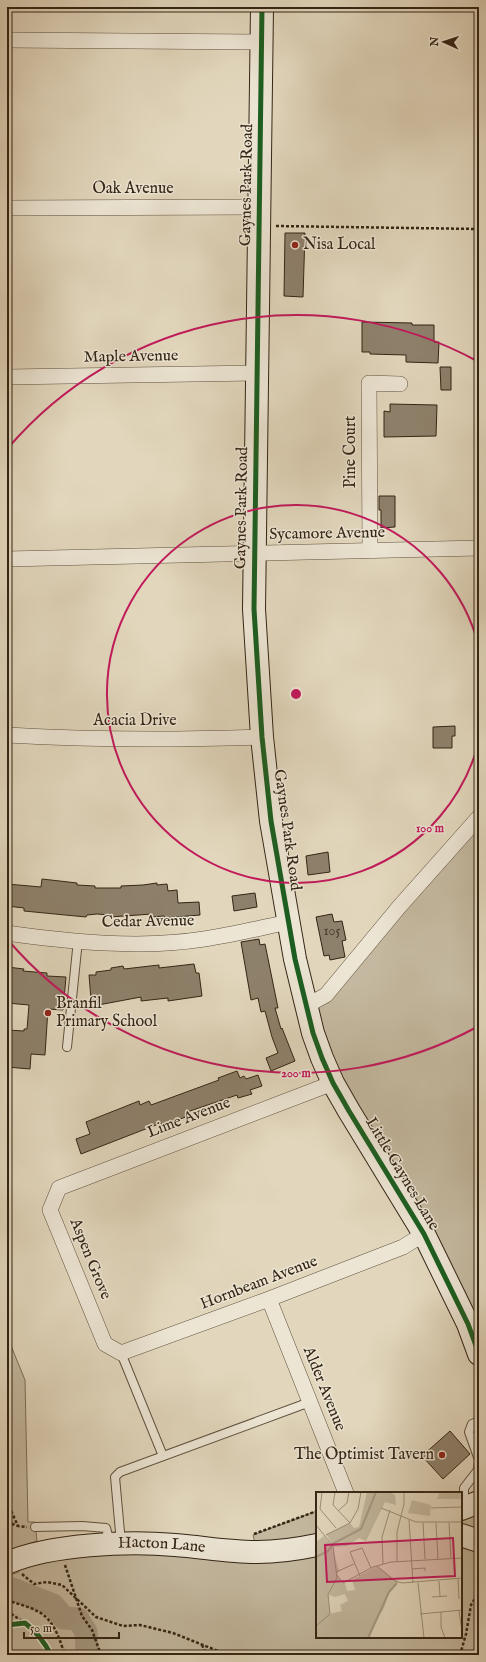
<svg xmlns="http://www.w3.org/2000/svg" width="486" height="1662" viewBox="0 0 486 1662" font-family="'IM FELL English',serif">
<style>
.green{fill:#c4b9a0;stroke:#7c6e5a}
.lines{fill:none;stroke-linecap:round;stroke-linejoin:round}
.river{stroke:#a69a84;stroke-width:23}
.building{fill:#8e816c;stroke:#332414}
.lane-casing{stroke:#5f513e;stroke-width:10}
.street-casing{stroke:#5f513e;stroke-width:16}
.secondary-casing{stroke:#332414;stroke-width:24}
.path{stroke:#332414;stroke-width:2.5;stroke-dasharray:3 2;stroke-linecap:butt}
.lane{stroke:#ece5d4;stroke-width:8}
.street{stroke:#ece5d4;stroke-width:15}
.secondary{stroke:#ece5d4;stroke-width:22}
.cycleway-casing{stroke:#ece5d4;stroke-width:8}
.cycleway{stroke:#1b5e20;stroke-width:5}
.ring{fill:none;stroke:#c2185b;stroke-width:2}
.poi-dot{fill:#8f2418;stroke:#ece5d4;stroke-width:1.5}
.labels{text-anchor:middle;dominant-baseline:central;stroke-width:3;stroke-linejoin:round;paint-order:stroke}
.number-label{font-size:14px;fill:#4a3b2a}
.street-label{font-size:16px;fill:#332414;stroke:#ece5d4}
.poi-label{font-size:16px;fill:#332414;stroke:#ece5d4;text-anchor:start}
.inset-river{fill:none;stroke:#a69a84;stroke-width:2}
.inset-road{fill:none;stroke:#9c8f79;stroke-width:1}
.view{fill:#c2185b;fill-opacity:0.15;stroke:#c2185b;stroke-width:2}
.inset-edge{fill:none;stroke:#332414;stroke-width:2}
.centre{fill:#c2185b;stroke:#ece5d4;stroke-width:2}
.ring-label{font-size:12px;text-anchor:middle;font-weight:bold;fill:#c2185b;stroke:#ece5d4;stroke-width:3;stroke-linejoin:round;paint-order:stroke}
</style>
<rect width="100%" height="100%" fill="#e2d7bd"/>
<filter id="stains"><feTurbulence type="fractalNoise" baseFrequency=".005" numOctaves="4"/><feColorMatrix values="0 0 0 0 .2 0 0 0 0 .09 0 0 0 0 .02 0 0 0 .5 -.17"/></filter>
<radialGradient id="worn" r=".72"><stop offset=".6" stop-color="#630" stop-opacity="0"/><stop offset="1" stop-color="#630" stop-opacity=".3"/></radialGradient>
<path class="green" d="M479,817V1335L389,1176L306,1006Z
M7,1336L25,1380L28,1522H35L37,1541L7,1551Z
M479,1502V1655H7V1576L19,1572L13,1560L49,1551L257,1552L253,1535L317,1511V1637H461V1509Z"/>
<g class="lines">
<path class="river" d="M7,1587L53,1605L64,1618L78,1619L86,1632L87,1651L90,1655"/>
</g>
<path class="building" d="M285,233H305L303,297L284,296Z
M362,322L412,323V325H434V342H439L438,363L406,362V355L370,354V352H362Z
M440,367H451V390H441Z
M390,404L437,405L436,436L384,437V411L390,412Z
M379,496H395V527L381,528V510H379Z
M455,726V736H452V748H433V727Z
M328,852L330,872L308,875L306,856Z
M42,879L77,883V885L95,886V888H121V886L143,885L157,883V885L167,884L168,891L177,890L178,903L199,902L200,915L165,918L164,916L152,917V914L110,917V915L97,914L87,915L86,917L24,911V908L7,906V884L41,887Z
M255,893L257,907L234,911L232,896Z
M332,914L334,922L342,921L346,940L342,941L345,957L330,960L329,955L324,956L316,917Z
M259,939L260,945L265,944L278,1008H275L281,1029L282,1028L295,1061L271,1071L266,1058L278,1053L272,1037L265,1011L261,1012L258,998L251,1000L241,942Z
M194,964L196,973H199L202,996L168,1001V998L141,1001V997L98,1005V999H91L89,975H96V972L111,970V968L123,966L124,969L159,965V968Z
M7,967L24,969L23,971L47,973V976L66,977L63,1010L48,1009L45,1055L31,1054L30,1069L7,1067V1030L24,1031V1029H27L29,1005L7,1003Z
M237,1071L240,1078L244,1076L246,1079L258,1075L262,1086L250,1090L252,1094L238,1098L237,1095L187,1112L188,1116L162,1126L161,1123L81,1154L76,1139L90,1134L86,1122L139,1101L140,1105L149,1101L151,1105L219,1080L218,1078Z
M450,1431L470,1454L443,1479L422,1456Z"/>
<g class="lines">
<defs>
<path id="lane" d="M67,1047L78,940
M121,1353L163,1456
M479,1421L472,1424L469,1432L479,1460
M469,1506L464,1498V1488L478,1470L479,1462
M35,1527L82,1526L106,1528L110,1543
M121,1543L115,1477L120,1472L310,1402"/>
<path id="street" d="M7,40L261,42
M7,208L260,207
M7,377L256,373
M370,551L369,383L400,384
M7,559L479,548
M7,735C92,740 177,740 262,737
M7,933C70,942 141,949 204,939C232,935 260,928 288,922
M306,1006L326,995L399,907L479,817
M333,1083L59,1188L50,1210L105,1344L121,1353L269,1299L403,1247L424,1234
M269,1299L346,1493"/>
<g id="secondary">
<path d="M262,7L254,609L262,737L271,821L295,959L313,1033L322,1058L333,1083L349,1111L424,1234L468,1324L479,1354"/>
<path d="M461,1509L479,1502"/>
<path d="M461,1535L479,1541"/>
<path id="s1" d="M7,1563C51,1544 127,1541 175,1545C202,1547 230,1552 257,1552C277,1552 298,1549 317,1545"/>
</g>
</defs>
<use href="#lane" class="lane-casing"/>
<use href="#street" class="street-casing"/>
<use href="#secondary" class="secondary-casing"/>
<path class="path" d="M276,226L479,229
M7,1502L18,1526L27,1527
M7,1522L18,1526
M254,1534L317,1511
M65,1565L82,1616L92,1630L101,1655
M22,1574L34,1584L47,1582L62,1585L96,1617L123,1626L140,1625L173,1633L228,1655
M7,1600C17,1604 28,1606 37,1611C54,1619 59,1638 65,1655
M7,1611L25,1623
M202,1645L207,1655
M460,1655L466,1634L471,1605L479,1592"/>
<use href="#lane" class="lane"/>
<use href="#street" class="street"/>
<use href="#secondary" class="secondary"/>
<defs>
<path id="cycleway" d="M262,7L254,609L262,737L271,821L295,959L313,1033L322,1058L333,1083L349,1111L424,1234L468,1324L479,1354
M7,1625L25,1623C37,1632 44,1641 51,1655"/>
</defs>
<use href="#cycleway" class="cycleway-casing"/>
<use href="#cycleway" class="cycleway"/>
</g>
<g class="ring">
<path d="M479 741A189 189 0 1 1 479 647"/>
<path d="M477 1027A379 379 0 0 1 8 940M8 448A379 379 0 0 1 477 361"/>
</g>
<g class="poi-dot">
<circle cx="295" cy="245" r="4"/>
<circle cx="48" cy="1013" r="4"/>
<circle cx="442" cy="1455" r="4"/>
</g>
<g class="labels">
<g class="number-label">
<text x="332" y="931">105</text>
</g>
<g class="street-label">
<text transform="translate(247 185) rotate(-89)">Gaynes Park Road</text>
<text x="133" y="189">Oak Avenue</text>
<text transform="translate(131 357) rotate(-1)">Maple Avenue</text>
<text transform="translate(351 452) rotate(-90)">Pine Court</text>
<text transform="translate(242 508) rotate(-89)">Gaynes Park Road</text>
<text transform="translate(327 534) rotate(-1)">Sycamore Avenue</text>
<text x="135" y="721">Acacia Drive</text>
<text transform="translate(287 830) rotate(82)">Gaynes Park Road</text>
<text transform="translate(148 922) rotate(-1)">Cedar Avenue</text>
<text transform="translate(189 1118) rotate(-21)">Lime Avenue</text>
<text transform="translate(402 1174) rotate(59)">Little Gaynes Lane</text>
<text transform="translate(90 1259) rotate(68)">Aspen Grove</text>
<text transform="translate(259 1283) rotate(-21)">Hornbeam Avenue</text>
<text transform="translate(324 1389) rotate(68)">Alder Avenue</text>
<text stroke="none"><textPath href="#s1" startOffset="157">Hacton Lane</textPath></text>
</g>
<g class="poi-label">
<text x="303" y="245">Nisa Local</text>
<text x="56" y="1004">Branfil<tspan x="56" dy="18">Primary School</tspan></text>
<text x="434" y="1455" text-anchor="end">The Optimist Tavern</text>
</g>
</g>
<g transform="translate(316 1492)">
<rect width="146" height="146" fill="#e2d7bd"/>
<path d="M51,0H74L79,3L80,13L69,10L50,49L43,46L31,54L18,55L10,42L34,31L38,36L43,35ZM124,0H146V7H121ZM96,8L115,13L114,24L92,21ZM3,38L16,54L23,79L21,83L25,91H29L31,99L39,98L36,88L61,74L82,90L73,100L68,116L55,137L54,146H0V50L8,44ZM12,98L13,103L19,105L29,102L32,109L24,113L26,119L14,122Z" fill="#c4b9a0" fill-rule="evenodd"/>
<path class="inset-river" d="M0,65L12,59L18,51L45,37L60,0M52,146L73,100L81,91"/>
<path class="inset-road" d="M6,0L4,17L20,36M19,0L17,13L34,31M65,16L100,30H146M115,16L146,15M22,19L31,11L33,0M93,28L97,91M107,31L109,67M120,31L122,67M133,31L135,66M0,33L17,54L21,86L12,102L14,122L0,134M10,43L34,31L42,17L45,0M81,69V40L88,12V0M67,72L66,45L74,18M61,74L79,89L86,91L146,86M96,77L109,76V79M20,80L38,72M21,83L27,91L57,75L75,70L146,66M44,84L34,60L46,56L55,76M142,87L143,107M123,89L124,104M102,91L108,146M116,105L131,104M143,119L146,139M125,120V135L129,146M104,122L146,118"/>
<path class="view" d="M137,46L139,84L11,90L9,53Z"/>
<rect width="146" height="146" class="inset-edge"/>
</g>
<circle cx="296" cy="694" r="6" class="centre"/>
<g class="ring-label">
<text x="430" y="832">100 m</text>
<text x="296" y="1077">200 m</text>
</g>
<rect width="486" height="1662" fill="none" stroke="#e2d7bd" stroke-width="24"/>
<rect x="8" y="8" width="470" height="1646" fill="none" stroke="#332414" stroke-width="2"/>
<rect x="12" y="12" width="462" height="1638" fill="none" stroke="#332414"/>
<g transform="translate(444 42) rotate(273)" stroke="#ece5d4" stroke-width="3" paint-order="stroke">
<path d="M0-3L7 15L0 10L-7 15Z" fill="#332414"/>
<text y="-6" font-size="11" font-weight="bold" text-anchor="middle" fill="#332414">N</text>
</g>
<path d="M24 1632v6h95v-6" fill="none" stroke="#332414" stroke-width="2"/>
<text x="30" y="1632" font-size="12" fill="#332414" stroke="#ece5d4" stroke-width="3" paint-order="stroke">50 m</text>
<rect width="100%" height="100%" filter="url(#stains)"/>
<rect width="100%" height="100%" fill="url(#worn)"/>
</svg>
